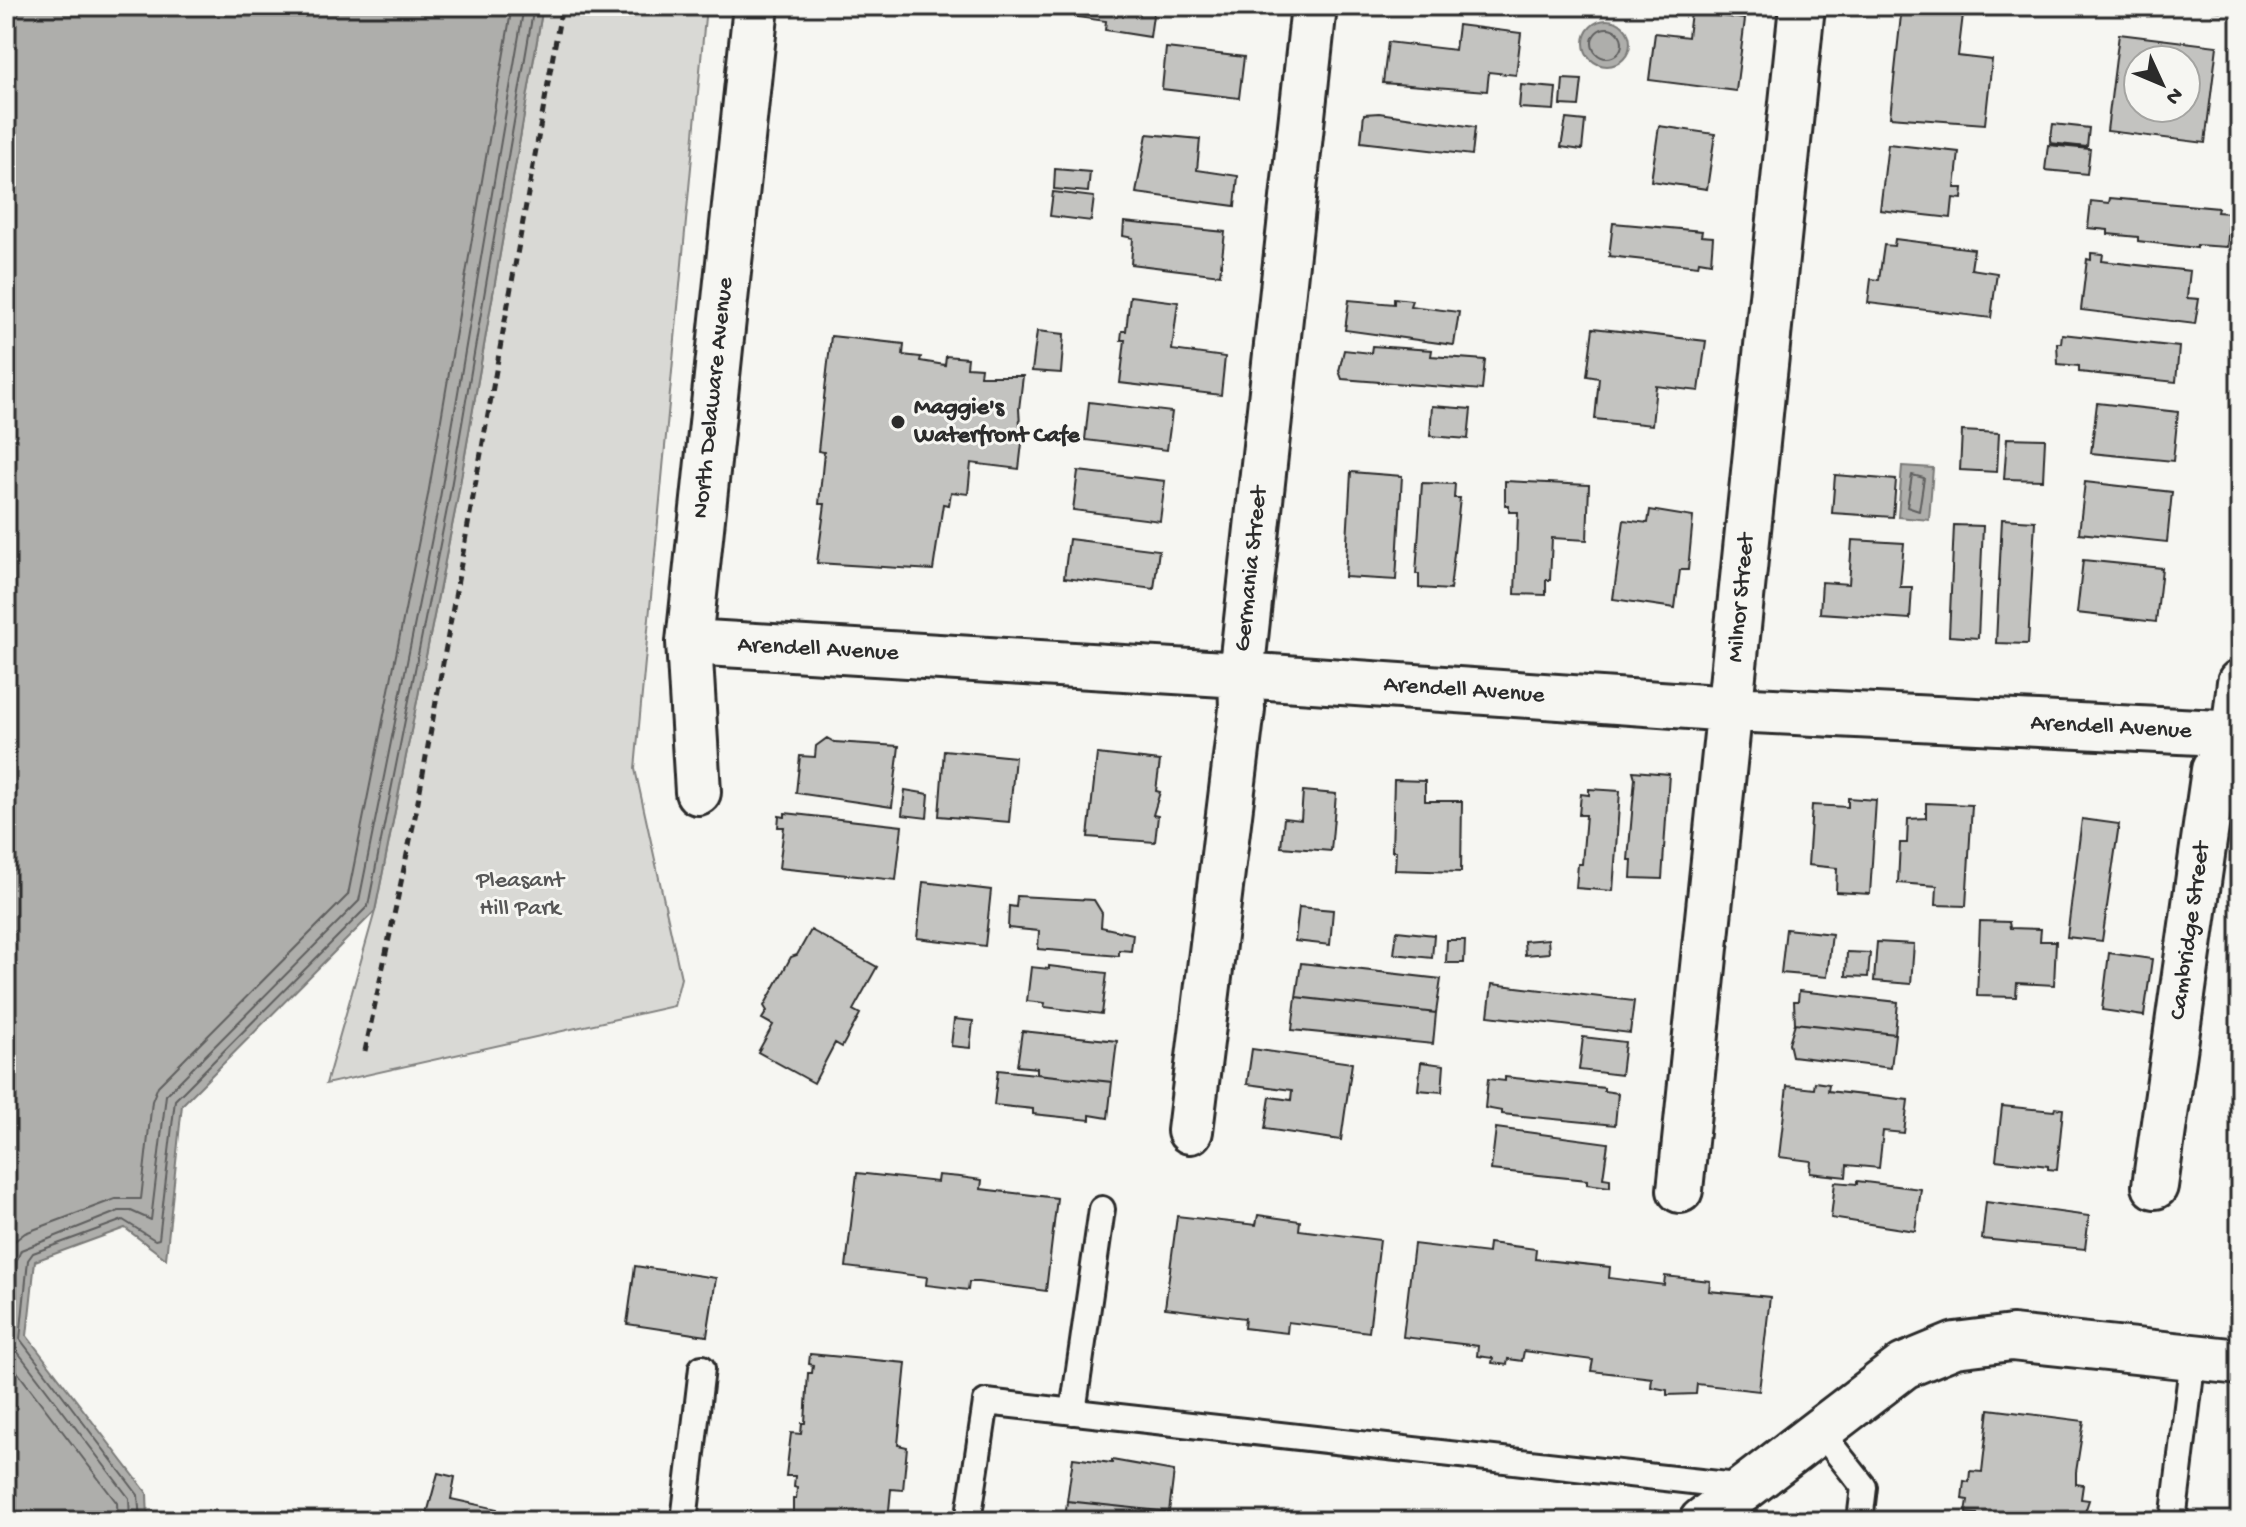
<svg xmlns="http://www.w3.org/2000/svg" width="2246" height="1527" viewBox="0 0 2246 1527" font-family="'Gochi Hand',sans-serif">
<style>
.green{fill:#d9d9d5;stroke:#828280;stroke-width:2}
.water{fill:#aeaeab;stroke:#7a7a78;stroke-width:2}
.lines{fill:none;stroke-linecap:round;stroke-linejoin:round}
.shore{stroke:#5f5f5e;stroke-width:2}
.building{fill:#c3c3c0;stroke:#2b2b2b;stroke-width:2;fill-rule:evenodd}
.service-casing{stroke:#2b2b2b;stroke-width:30}
.minor-casing{stroke:#2b2b2b;stroke-width:50}
.path{stroke:#2b2b2b;stroke-width:5;stroke-dasharray:8 6;stroke-linecap:butt}
.service{stroke:#f6f6f2;stroke-width:24}
.minor{stroke:#f6f6f2;stroke-width:44}
.poi-dot{fill:#2b2b2b;stroke:#f6f6f2;stroke-width:3}
.labels{text-anchor:middle;dominant-baseline:central;stroke-width:6;stroke-linejoin:round;paint-order:stroke}
.street-label{font-size:24px;fill:#2b2b2b;stroke:#f6f6f2}
.poi-label{font-size:24px;font-weight:bold;fill:#2b2b2b;stroke:#f6f6f2;text-anchor:start}
.park-label{font-size:24px;fill:#565656;stroke:#f6f6f2}
</style>
<rect width="100%" height="100%" fill="#f6f6f2"/>
<filter id="ink" filterUnits="userSpaceOnUse"><feTurbulence type="fractalNoise" baseFrequency=".0125" numOctaves="2"/><feDisplacementMap in="SourceGraphic" scale="16" xChannelSelector="R" yChannelSelector="G"/><feConvolveMatrix kernelMatrix="1 2 1 2 8 2 1 2 1" color-interpolation-filters="sRGB"/></filter>
<g filter="url(#ink)">
<path class="green" d="M543,6H706L635,769L681,978L674,1006L326,1084L375,911L457,501Z"/>
<path class="water" d="M6,6H543L457,501L375,911L182,1105L166,1259L125,1228L35,1261L27,1336L147,1493L148,1521H6Z
M1584 43a23 23 0 1 1 46 0a23 23 0 1 1-46 0Z
M1902,466L1933,468L1929,520L1898,517Z"/>
<g class="lines">
<path class="shore" d="M1592 43a15 15 0 1 1 30 0a15 15 0 1 1-30 0Z
M1912,475L1924,478L1919,511L1907,507Z
M6,1256L12,1243L25,1233L115,1199H141L152,1101L158,1086L348,895L428,495L512,6
M6,1357L117,1503L118,1521
M130,1521L129,1498L11,1343L17,1260L21,1250L119,1211H131L151,1220L166,1095L359,901L440,498L524,6
M140,1521L138,1495L20,1339L28,1260L33,1253L123,1220L155,1240L159,1239L175,1100L368,906L449,499L534,6"/>
</g>
<path class="building" d="M1079,6L1154,8L1150,37L1105,30L1106,21L1077,17Z
M1422,6H1487V13Z
M1902,6H1964L1958,56L1992,60L1985,124L1890,117Z
M2176,6H2220V11Z
M1691,12L1745,19L1736,91L1649,80L1655,33L1688,37Z
M1458,25L1521,33L1516,75L1489,72L1487,91L1383,83L1388,42L1455,50Z
M2119,34L2217,46L2205,143L2107,131ZM2138,60H2186V108H2138Z
M1166,48L1244,57L1239,98L1162,89Z
M1563,79L1582,80L1579,106L1561,105Z
M1521,85L1556,88L1554,110L1519,108Z
M1379,113L1475,127L1472,155L1361,142L1364,114Z
M1566,119L1585,121L1582,150L1561,147Z
M2053,124L2089,128L2087,147L2050,143Z
M1659,126L1715,134L1707,189L1651,181Z
M1147,134L1200,139L1197,170L1238,176L1235,206L1136,193Z
M1888,144L1959,152L1955,188H1963L1962,199L1953,198L1951,218L1880,210Z
M2048,145L2090,149L2087,174L2045,170Z
M1055,169L1090,172L1088,192L1054,189Z
M1053,192L1094,197L1091,221L1050,216Z
M2110,198L2218,208L2217,212L2230,213L2227,247L2197,245V248L2138,241V237L2108,234V230L2088,228L2091,201L2109,203Z
M1124,222L1225,232L1220,275L1131,264L1133,238L1123,236Z
M1613,223L1702,231L1701,236L1713,237L1711,263L1699,261L1698,266L1609,256Z
M1895,239L1974,249L1971,269L1997,273L1991,318L1868,303L1871,279L1879,280L1884,245L1894,246Z
M2091,253L2103,254L2102,261L2190,271L2187,298L2199,299L2195,324L2081,310L2087,259L2091,260Z
M1130,296L1178,302L1172,350L1225,357L1221,395L1120,383L1125,340H1121L1122,331H1126Z
M1394,298L1412,300L1410,306L1459,312L1454,345L1345,330L1349,300L1394,304Z
M1593,328L1706,341L1699,391L1656,386L1652,425L1595,419L1599,378L1587,376Z
M1037,331L1064,334L1061,373L1032,371Z
M2062,334L2179,347L2176,382L2079,372V366L2058,364L2057,343H2061Z
M831,336L904,344L903,355L921,357L920,361L945,365L946,356L968,358L967,367L981,368L980,376H1023L1019,409L1020,425L1024,426L1019,469L971,463L968,494L951,492L949,505L943,504L933,570L817,563L825,504H819L824,452L818,451Z
M1372,346L1432,350L1431,356L1485,360L1482,390L1342,379L1339,371L1344,350L1371,353Z
M1089,402L1172,412L1167,450L1085,440Z
M2097,403L2178,412L2173,461L2091,453Z
M1432,406L1471,409L1468,439L1430,436Z
M1962,431L1999,433L1997,472L1960,470Z
M2007,438L2045,439L2043,480L2004,479Z
M1078,471L1165,481L1160,521L1073,510Z
M1351,472L1402,476L1396,580L1345,577Z
M1835,475L1896,480L1893,517L1832,513Z
M1505,481L1589,485L1587,540L1552,538L1550,580H1546V595L1515,594L1518,512H1509V505H1505Z
M2085,482L2172,492L2167,542L2079,533Z
M1422,483L1455,484L1454,498H1460L1450,590L1419,588V574H1416Z
M1650,510L1693,517L1688,570H1680L1675,608L1613,599L1624,520L1648,523Z
M2002,519L2035,521L2028,644L1996,643Z
M1954,525L1983,526L1978,638L1949,636Z
M1069,539L1159,550L1154,589L1064,578Z
M1852,540L1904,543L1900,587H1912L1910,619L1820,613L1822,582L1849,584Z
M2083,560L2162,568L2156,622L2077,613Z
M827,738L834,742L899,746L892,807L796,793L800,756L815,757L816,746Z
M944,750L1015,757L1009,822L939,816Z
M1097,754L1160,761L1156,791L1160,792L1153,815L1158,816L1155,842L1088,837Z
M1633,771L1669,774L1662,879L1631,878L1632,860H1628L1635,778Z
M1394,780L1425,781V801H1462L1461,872L1395,870L1396,851H1392Z
M1589,789L1620,791L1613,891L1576,888L1578,864H1582L1586,815H1579L1581,794L1589,795Z
M905,790L929,794L927,818L902,815Z
M1303,791L1336,794L1331,851L1281,847L1284,818L1301,820Z
M1848,798L1876,800L1870,894L1836,892L1837,868L1808,865L1812,805L1848,807Z
M1926,803L1972,805L1966,906L1936,905L1937,886L1898,883L1900,843H1907L1908,819L1926,818Z
M785,813L902,826L896,880L779,868L784,827H778L779,816L785,817Z
M2082,819L2119,824L2102,941L2067,937Z
M923,882L991,890L985,946L917,938Z
M1017,896L1094,900L1102,913L1101,927L1133,934L1131,951L1119,950V956L1038,949L1039,931L1008,928L1009,906L1016,907Z
M1299,907L1333,910L1330,945L1295,941Z
M1980,921L2009,922L2010,928L2041,929L2040,941H2056L2054,985L2017,983L2016,997L1977,996Z
M1786,929L1832,934L1827,977L1781,973Z
M811,930L877,967L853,1010L860,1014L842,1047L835,1043L814,1083L758,1052L773,1025L762,1019L767,1011L764,1006L791,957L797,955Z
M1397,931L1434,935L1432,958L1394,954Z
M1548,939L1549,953L1525,955L1524,941Z
M1447,940H1465L1464,963H1446Z
M1877,942L1914,944L1911,984L1874,981Z
M1847,952L1870,953L1868,977L1846,976Z
M2109,953L2152,959L2144,1016L2102,1010Z
M1301,963L1441,979L1436,1013L1296,997Z
M1049,966L1107,973L1102,1014L1044,1007L1045,1003L1027,1001L1031,967L1049,969Z
M1492,984L1634,1001L1630,1033L1488,1016Z
M1799,991L1898,1002L1895,1034L1795,1023L1794,1001H1798Z
M1296,997L1436,1013L1433,1044L1292,1030Z
M954,1019L973,1021L970,1048L951,1046Z
M1795,1023L1895,1034L1891,1068L1792,1056L1789,1043Z
M1022,1031L1117,1041L1112,1082L1037,1074V1068L1017,1066Z
M1583,1037L1625,1042L1621,1075L1579,1070Z
M1252,1049L1352,1063L1341,1140L1265,1129L1270,1097L1291,1100L1292,1090L1247,1084Z
M1421,1062L1444,1065L1442,1092L1418,1090Z
M998,1070L1112,1082L1108,1118L1090,1115V1120L1033,1114V1109L994,1105Z
M1505,1077L1604,1088V1091L1618,1093L1615,1125L1502,1114V1111L1485,1108L1488,1079L1505,1081Z
M1815,1082L1829,1084L1828,1091L1908,1100L1904,1133L1883,1131L1879,1168L1847,1165L1846,1177L1810,1173L1811,1161L1779,1157L1787,1086L1814,1089Z
M2002,1106L2054,1111L2055,1108L2063,1109L2057,1170L2048,1169V1166L1996,1160Z
M1496,1128L1608,1143L1603,1178L1610,1179V1187L1587,1184V1180L1491,1170Z
M2239,1149H2240V1178L2234,1177Z
M857,1173L937,1182L938,1175L960,1177L982,1180L981,1189L1057,1198L1046,1291L978,1282H969L968,1290L926,1285L927,1277L846,1267Z
M1857,1181L1921,1189L1915,1231L1831,1218L1835,1182L1857,1184Z
M1986,1202L2089,1216L2085,1249L1982,1239Z
M1258,1215L1300,1221L1299,1230L1380,1240L1369,1332L1288,1322L1287,1333L1244,1328L1245,1318L1165,1308L1177,1216L1256,1225Z
M1489,1243L1536,1249L1535,1259L1610,1267L1609,1278L1664,1285L1665,1276L1710,1281L1709,1291L1770,1297L1759,1391L1697,1384L1696,1394L1667,1395V1390L1651,1387L1652,1378L1591,1371L1593,1360L1524,1351L1522,1361L1508,1359L1507,1365L1492,1363L1493,1358L1477,1356L1478,1346L1403,1337L1414,1244L1488,1253Z
M635,1266L716,1278L707,1336L627,1324Z
M810,1354L906,1363L898,1445L907,1447L903,1490L891,1489L888,1521H793V1499H796L797,1488L794,1487L795,1476H786L791,1433L801,1434L802,1423H805L808,1373H812L813,1365L809,1364Z
M1989,1409L2084,1421L2076,1472V1484L2083,1485L2081,1499L2089,1500L2082,1521H1976L1977,1514L1966,1513L1968,1500L1962,1499L1964,1481L1969,1482L1970,1471L1982,1472Z
M1073,1458L1112,1463V1460L1174,1471L1169,1512L1067,1501Z
M438,1473L455,1477L451,1499L497,1509L498,1521H425Z
M1067,1501L1169,1512L1168,1521H1065Z
M1229,1517L1264,1521H1228Z"/>
<g class="lines">
<defs>
<path id="service" d="M1073,1412L1102,1209
M1819,1430L1864,1487L1860,1521
M684,1521L702,1368
M968,1521L986,1402L1745,1487
M2173,1521L2193,1357"/>
<path id="minor" d="M689,642L1241,675L1732,709L2240,734
M698,792L689,642L756,6
M1190,1131L1242,709L1241,675L1314,6
M2155,1186L2214,770L2234,734L2240,682
M1680,1190L1802,6
M1702,1521L1904,1366L1955,1345L2012,1338L2240,1362"/>
</defs>
<use href="#service" class="service-casing"/>
<use href="#minor" class="minor-casing"/>
<path class="path" d="M365,1051L416,812L562,6"/>
<use href="#service" class="service"/>
<use href="#minor" class="minor"/>
</g>
</g>
<circle class="poi-dot" cx="898" cy="422" r="8"/>
<g class="labels">
<g class="street-label">
<text transform="translate(714 398) rotate(-84)">North Delaware Avenue</text>
<text transform="translate(1252 569) rotate(-84)">Germania Street</text>
<text transform="translate(1742 598) rotate(-85)">Milnor Street</text>
<text transform="translate(818 650) rotate(3)">Arendell Avenue</text>
<text transform="translate(1464 691) rotate(4)">Arendell Avenue</text>
<text transform="translate(2111 728) rotate(3)">Arendell Avenue</text>
<text transform="translate(2191 931) rotate(-82)">Cambridge Street</text>
</g>
<g class="poi-label">
<text x="914" y="408">Maggie's<tspan x="914" dy="28">Waterfront Cafe</tspan></text>
</g>
<g class="park-label">
<text x="520" y="881">Pleasant<tspan x="520" dy="28">Hill Park</tspan></text>
</g>
</g>
<rect width="2246" height="1527" fill="none" stroke="#f6f6f2" stroke-width="32"/>
<rect x="16" y="16" width="2214" height="1495" fill="none" stroke="#2b2b2b" stroke-width="3" filter="url(#ink)"/>
<g transform="translate(2162 84) rotate(134)"><circle r="38" fill="#f6f6f2" stroke="#a5a5a2" stroke-width="2"/>
<path d="M0-6L14 30L0 20L-14 30Z" fill="#2b2b2b"/>
<text y="-12" font-size="22" font-weight="bold" text-anchor="middle" fill="#2b2b2b">N</text>
</g>
</svg>
